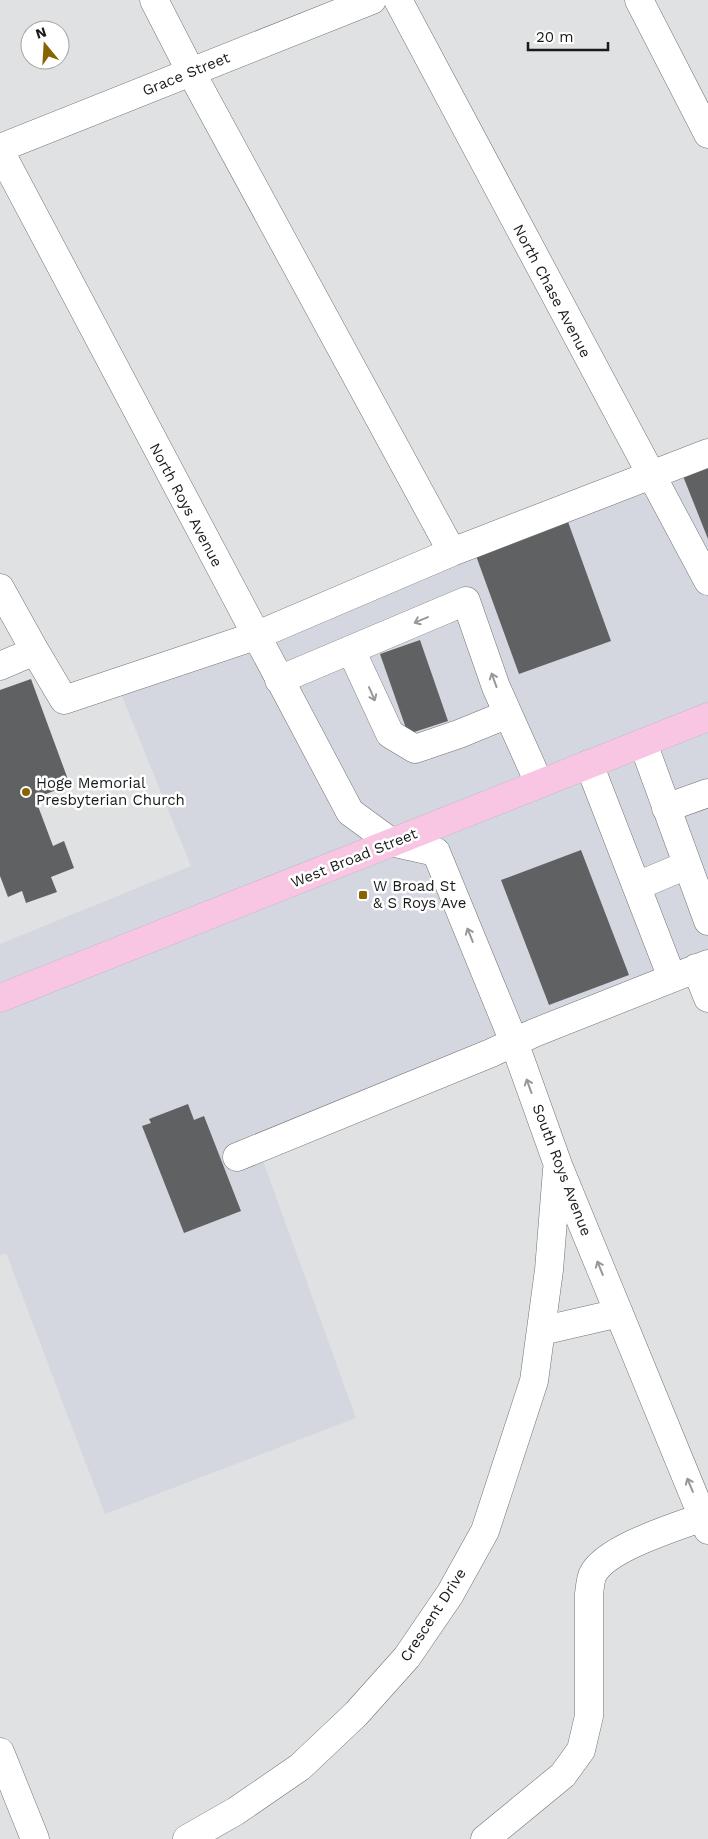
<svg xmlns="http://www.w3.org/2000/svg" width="708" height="1839" viewBox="0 0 708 1839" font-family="'Work Sans',sans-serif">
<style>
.built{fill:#d4d7df}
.building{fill:#606162}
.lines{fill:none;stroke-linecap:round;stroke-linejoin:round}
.minor-casing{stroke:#737475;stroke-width:29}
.major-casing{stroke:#bfbfbf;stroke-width:29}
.minor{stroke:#fff;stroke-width:28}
.major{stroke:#f8c5e3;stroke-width:28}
.oneway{stroke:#989898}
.poi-dot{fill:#886400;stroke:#fff;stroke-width:2}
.labels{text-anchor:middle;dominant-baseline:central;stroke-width:5;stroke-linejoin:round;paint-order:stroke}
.street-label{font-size:15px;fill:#191a1a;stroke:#fff}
.poi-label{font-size:15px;fill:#191a1a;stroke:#fff;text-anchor:start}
</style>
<rect width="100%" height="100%" fill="#e0e1e2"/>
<path class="built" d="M708,445V995L700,974L258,1147L356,1418L105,1514L6,1253L0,1255V944L191,866L117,684Z"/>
<path class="building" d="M708,466V539L683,476Z
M567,519L611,641L519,674L475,553Z
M420,640L448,721L408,734L380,654Z
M31,679L70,785L35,798L53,846L64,841L74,868L51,877L57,892L26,903L22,891L8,897L0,876V690Z
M581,850L629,975L549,1005L501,880Z
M188,1104L194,1120L204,1116L241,1211L184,1233L142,1126L151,1123L149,1119Z"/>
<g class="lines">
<defs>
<path id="minor" d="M154,0L191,72L452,552
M398,0L708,581
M639,0L708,134
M0,148L372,0
M0,151L350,812L391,842L436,852L514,1042L558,1165L708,1530
M0,588L35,651
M351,650L390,734L415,749L459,734L508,714
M0,666L35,651L64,700L255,636L452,552L708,453
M279,680L466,601L496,687L539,783
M643,743L708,921
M589,764L672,978
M666,808L708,793
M637,886L687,865
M696,968L708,998
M237,1157L491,1053L534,1033L708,964
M541,1331L619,1313
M0,1752L35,1839
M187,1839L236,1811L300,1767L356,1714L407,1657L450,1594L485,1531L534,1381L549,1270L557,1170
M485,1839L563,1775L581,1750L589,1716V1594C590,1588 590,1580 593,1574C606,1548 676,1527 703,1517"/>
<path id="major" d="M0,998L708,717"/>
</defs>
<use href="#minor" class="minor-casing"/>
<use href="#major" class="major-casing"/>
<use href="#minor" class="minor"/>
<use href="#major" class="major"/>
</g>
<defs><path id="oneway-shaft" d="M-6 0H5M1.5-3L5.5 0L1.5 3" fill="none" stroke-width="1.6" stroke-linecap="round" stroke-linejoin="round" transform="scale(1.25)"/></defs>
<g class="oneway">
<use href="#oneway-shaft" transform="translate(421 620) rotate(157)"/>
<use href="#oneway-shaft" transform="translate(494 680) rotate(-110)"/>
<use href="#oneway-shaft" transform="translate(372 694) rotate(66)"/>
<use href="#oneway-shaft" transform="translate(470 935) rotate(-112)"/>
<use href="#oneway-shaft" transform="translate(529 1086) rotate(-110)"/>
<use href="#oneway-shaft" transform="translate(600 1268) rotate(-112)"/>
<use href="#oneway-shaft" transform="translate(690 1485) rotate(-113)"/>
</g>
<g class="poi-dot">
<circle cx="26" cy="792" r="5"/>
<rect x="358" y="890" width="10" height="10" rx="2.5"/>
</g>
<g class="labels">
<g class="street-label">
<text transform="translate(186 74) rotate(-22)">Grace Street</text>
<text transform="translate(552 291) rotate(62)">North Chase Avenue</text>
<text transform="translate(186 505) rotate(62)">North Roys Avenue</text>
<text transform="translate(354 858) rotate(-22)">West Broad Street</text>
<text transform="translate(562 1170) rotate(69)">South Roys Avenue</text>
<text transform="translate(433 1615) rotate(-57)">Crescent Drive</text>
</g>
<g class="poi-label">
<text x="36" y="783">Hoge Memorial<tspan x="36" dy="17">Presbyterian Church</tspan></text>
<text x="373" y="886">W Broad St<tspan x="373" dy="17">&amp; S Roys Ave</tspan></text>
</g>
</g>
<g transform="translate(45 45) rotate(342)"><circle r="24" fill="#ffffff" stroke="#a3a3a3"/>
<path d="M0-4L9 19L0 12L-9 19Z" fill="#886400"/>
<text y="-8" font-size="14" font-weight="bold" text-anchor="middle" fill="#191a1a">N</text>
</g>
<path d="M528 42v8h80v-8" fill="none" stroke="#191a1a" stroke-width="2.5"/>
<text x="536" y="42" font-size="15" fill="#191a1a" stroke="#ffffff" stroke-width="4" paint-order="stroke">20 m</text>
</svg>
